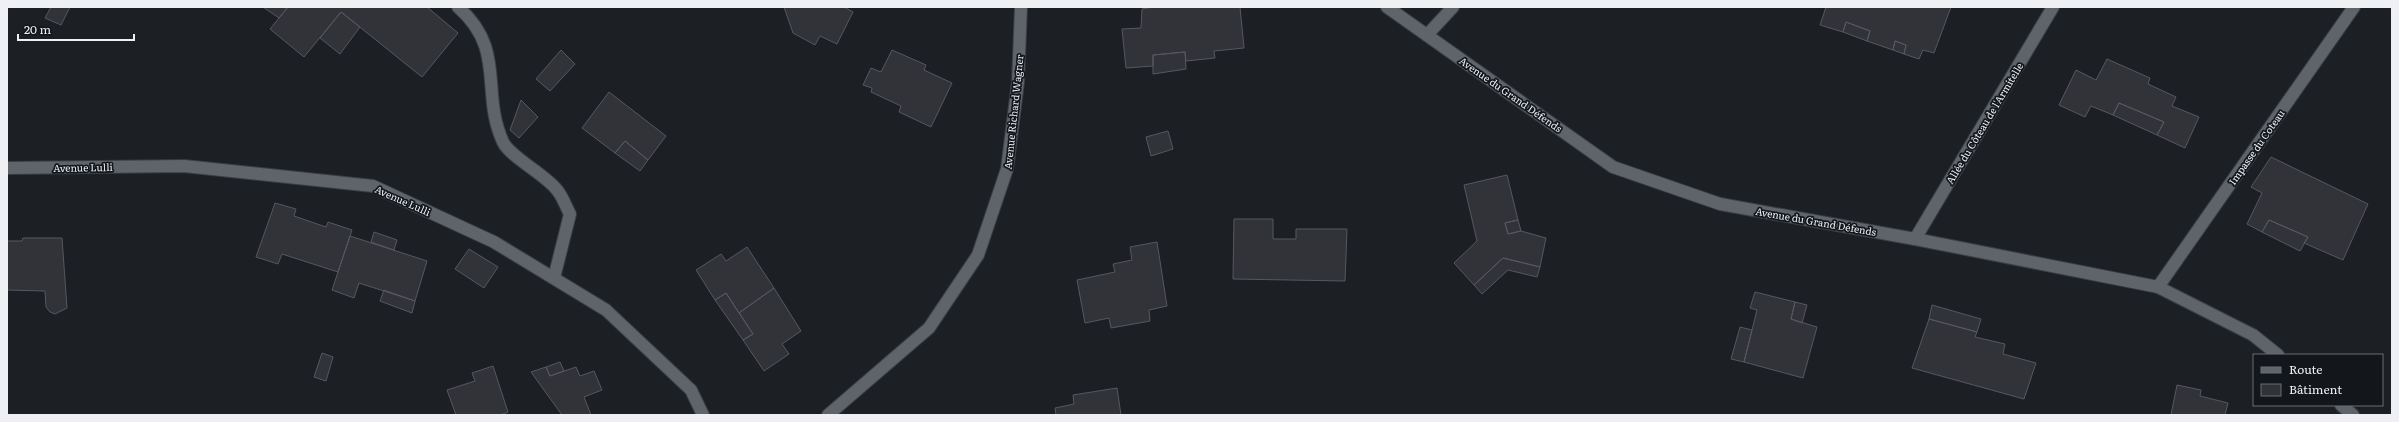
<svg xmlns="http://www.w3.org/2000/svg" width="2399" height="422" viewBox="0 0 2399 422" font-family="Literata,serif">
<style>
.building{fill:#323339;stroke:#56585f}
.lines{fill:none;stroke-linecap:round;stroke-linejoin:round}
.service-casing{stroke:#3a3d41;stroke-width:14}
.minor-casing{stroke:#3a3d41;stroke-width:14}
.tertiary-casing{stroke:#3a3d41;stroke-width:14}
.service{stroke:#5e646a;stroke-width:12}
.minor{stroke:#5e646a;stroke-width:12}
.tertiary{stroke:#5e646a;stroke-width:12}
.labels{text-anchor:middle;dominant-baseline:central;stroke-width:3.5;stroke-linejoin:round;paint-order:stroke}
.street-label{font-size:10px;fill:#eef0f4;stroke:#13171c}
</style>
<rect width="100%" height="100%" fill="#1c2025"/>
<path class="building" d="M51,7H70L61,25L45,18Z
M263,7H288L279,18Z
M288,7H427L458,33L422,77L341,12L304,57L270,29Z
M784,7H844L853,12L837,44L820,36L815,45L793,33Z
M1154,7H1240L1244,48L1214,51L1215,58L1186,61L1185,52L1153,55V66L1126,68L1122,29L1141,28L1142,9Z
M1826,7H1951L1934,53L1923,50L1919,59L1904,54L1906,45L1895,41L1893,50L1867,41L1870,31L1846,22L1843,32L1820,25Z
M341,12L360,27L340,54L320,38Z
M1846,22L1870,31L1867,41L1843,32Z
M1895,41L1906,45L1904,54L1893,50Z
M561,50L575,64L550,91L536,79Z
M892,50L926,65L924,70L952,83L931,127L899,112L901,106L871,92L872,88L863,85L871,68L881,72Z
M1185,52L1186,69L1153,74V55Z
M2107,59L2150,78L2148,84L2176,97L2172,106L2199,117L2185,148L2157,135L2164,122L2119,103L2113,115L2091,106L2085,117L2059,105L2076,70L2096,80Z
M609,92L666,136L648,160L625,141L615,153L582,128Z
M521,100L538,117L519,138L510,130Z
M2119,103L2164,122L2157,135L2113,115Z
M1168,131L1173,149L1151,156L1146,137Z
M625,141L648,160L640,171L615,153Z
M2271,157L2368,204L2343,260L2304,243L2308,237L2269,220L2262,232L2247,224L2262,193L2251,187Z
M1507,175L1518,220L1505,223L1508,234L1521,231L1546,238L1540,267L1503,258L1474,285L1454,263L1477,241L1464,185Z
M275,203L296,209L294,216L326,227L328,222L352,230L338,272L282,254L278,264L256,257Z
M1234,219H1273V239H1296V229H1347L1345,281L1233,279Z
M1518,220L1521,231L1508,234L1505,223Z
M2269,220L2308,237L2300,251L2262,232Z
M374,232L397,240L394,250L371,242Z
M350,236L427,261L415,301L359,283L354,298L332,290Z
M23,238H62L67,308L55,314L50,312L46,307L45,291L7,290V241H22Z
M1157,242L1167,306L1149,310L1150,321L1111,328L1109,318L1085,323L1077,280L1115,272L1113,264L1132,260L1130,247Z
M747,247L774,288L739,313L726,293L715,300L696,270L721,254L726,261Z
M469,249L498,267L484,288L455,269Z
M1503,258L1540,267L1537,277L1508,270L1482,294L1474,285Z
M774,288L801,331L782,344L789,354L764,371L743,340L753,334L739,313Z
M384,290L415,301L412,313L380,301Z
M1755,292L1795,302L1791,319L1817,327L1803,378L1744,362L1757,310L1750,308Z
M726,293L753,334L743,340L715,300Z
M1795,302L1807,305L1802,323L1791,319Z
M1932,305L1981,319L1977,332L1929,319Z
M1929,319L1977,332L1975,337L2005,344L2003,354L2036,363L2024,399L1912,368Z
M1740,327L1752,330L1744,362L1731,359Z
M322,353L333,357L326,381L314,377Z
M560,362L564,371L550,376L546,367Z
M493,366L508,412L500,415H456L447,390L475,381L472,373Z
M546,367L550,376L576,367L580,376L594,371L602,390L584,397L591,415H562L531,372Z
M2177,385L2201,390L2200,396L2228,403L2225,415H2171Z
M1117,388L1121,415H1056L1055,408L1074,404L1073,395Z"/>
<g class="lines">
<defs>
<path id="service" d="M458,7C507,50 480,92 503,142C510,157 546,175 557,190C563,197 566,207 570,214L554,278"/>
<path id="minor" d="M1427,35L1453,7
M7,168L184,166L373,186L494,242L606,310L691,390L703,415
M1915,239L2053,7
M2158,287L2354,7
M828,415L929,328L978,255L1007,169L1018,82L1021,7"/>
<path id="tertiary" d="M1387,7L1613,167L1720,204L1915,239L2158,287L2253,335L2278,355
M2341,405L2353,415"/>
</defs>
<use href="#service" class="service-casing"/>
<use href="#minor" class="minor-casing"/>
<use href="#tertiary" class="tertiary-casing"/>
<use href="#service" class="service"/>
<use href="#minor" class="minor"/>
<use href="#tertiary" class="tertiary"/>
</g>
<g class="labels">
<g class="street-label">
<text transform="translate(1511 94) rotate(35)">Avenue du Grand Défends</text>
<text transform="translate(1013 112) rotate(-84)">Avenue Richard Wagner</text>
<text transform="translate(1984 123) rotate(-59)">Allée du Côteau de l'Armitelle</text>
<text transform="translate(2256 147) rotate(-55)">Impasse du Coteau</text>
<text transform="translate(83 167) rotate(-1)">Avenue Lulli</text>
<text transform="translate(403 200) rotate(24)">Avenue Lulli</text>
<text transform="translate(1816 221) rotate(10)">Avenue du Grand Défends</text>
</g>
</g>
<rect width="2399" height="422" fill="none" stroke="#eef0f4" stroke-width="16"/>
<rect x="2253" y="354" width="130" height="52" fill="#13171c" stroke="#6b6e72"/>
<rect x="2261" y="367" width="20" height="6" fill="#5e646a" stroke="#6b6e72"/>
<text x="2289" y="374" font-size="12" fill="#eef0f4">Route</text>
<rect x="2261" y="384" width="20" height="12" fill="#323339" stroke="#6b6e72"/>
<text x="2289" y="394" font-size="12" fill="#eef0f4">Bâtiment</text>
<path d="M18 34v6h116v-6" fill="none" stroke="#eef0f4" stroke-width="2"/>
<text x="24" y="34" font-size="12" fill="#eef0f4" stroke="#13171c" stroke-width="3" paint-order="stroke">20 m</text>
</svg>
